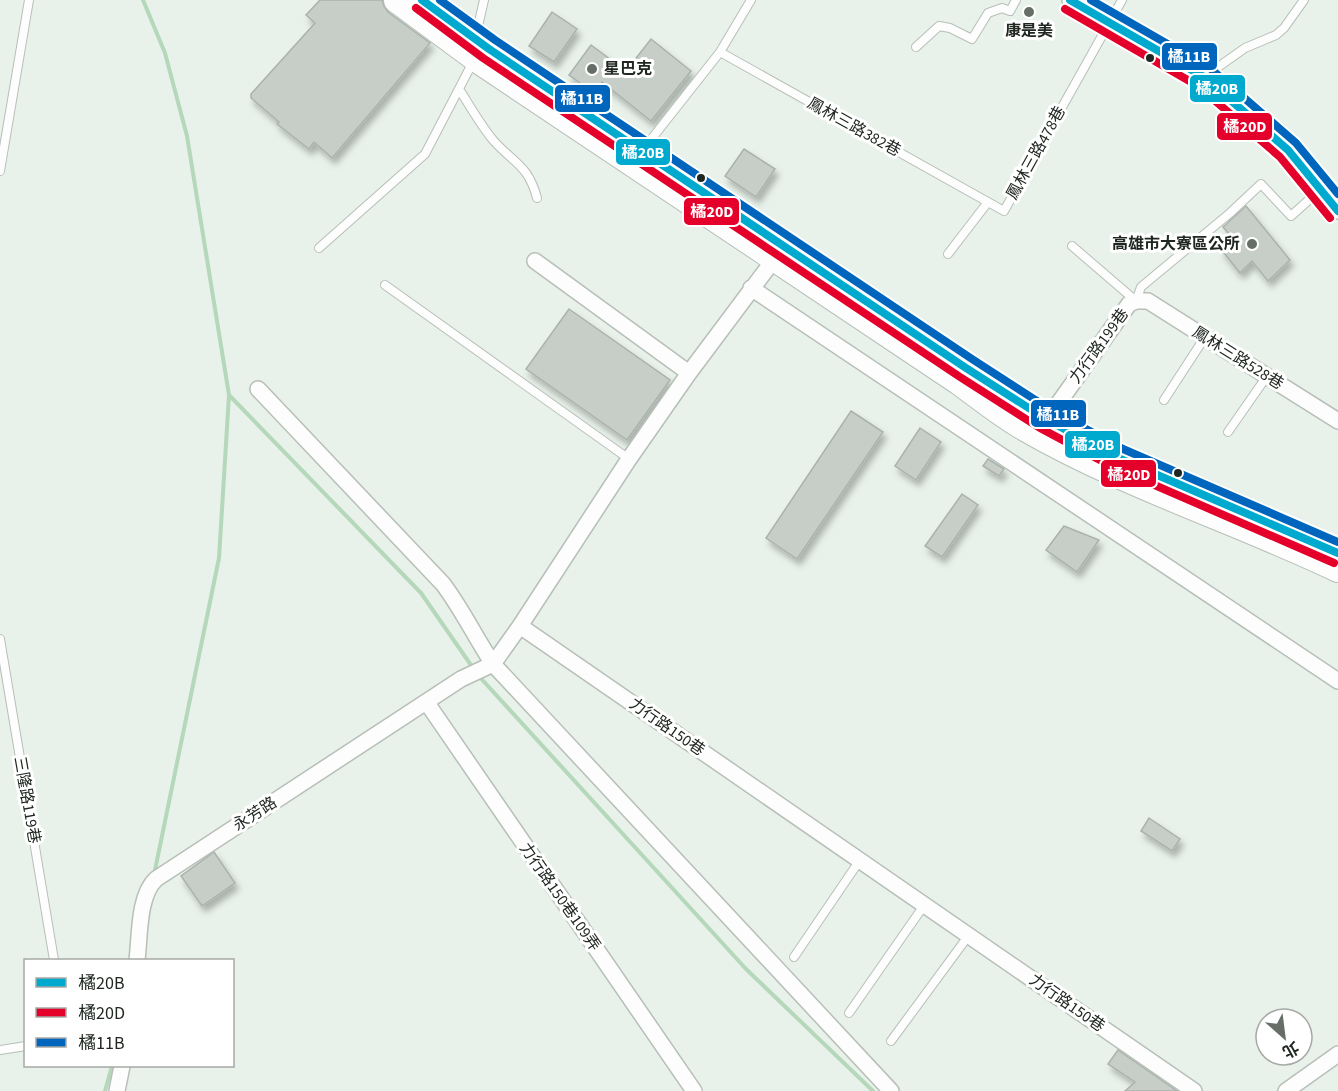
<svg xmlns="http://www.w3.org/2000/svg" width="1338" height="1091" viewBox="0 0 1338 1091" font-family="'Source Sans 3','Noto Sans TC',sans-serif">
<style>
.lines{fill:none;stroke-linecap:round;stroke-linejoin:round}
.stream{stroke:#b5d7ba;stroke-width:4}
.building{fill:#c7cec8;stroke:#aab2ac;stroke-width:1.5;filter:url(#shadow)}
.lane-casing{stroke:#b7bfb8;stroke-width:10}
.street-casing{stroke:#b7bfb8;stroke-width:18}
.primary-casing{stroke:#b7bfb8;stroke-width:28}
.lane{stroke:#fcfdfc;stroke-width:8}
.street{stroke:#fcfdfc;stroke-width:15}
.primary{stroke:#fcfdfc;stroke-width:26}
.bus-1-casing{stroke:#fff;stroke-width:12}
.bus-2-casing{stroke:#fff;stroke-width:12}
.bus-3-casing{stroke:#fff;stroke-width:12}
.bus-1{stroke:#00a9ce;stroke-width:8}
.bus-2{stroke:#e4002b;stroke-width:8}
.bus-3{stroke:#0065bd;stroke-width:8}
.poi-dot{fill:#666e67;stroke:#fff;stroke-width:2}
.bus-dot{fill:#202721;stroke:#fff;stroke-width:2}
.labels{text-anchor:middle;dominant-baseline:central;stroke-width:6;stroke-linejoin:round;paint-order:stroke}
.poi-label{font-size:16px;font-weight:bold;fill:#202721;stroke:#fff}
.street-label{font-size:16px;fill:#202721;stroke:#fff}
.line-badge{stroke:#fff;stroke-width:2}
.badge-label{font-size:16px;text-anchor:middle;font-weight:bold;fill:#fff}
</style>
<defs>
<filter id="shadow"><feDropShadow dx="3.5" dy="6" stdDeviation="3" flood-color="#0004"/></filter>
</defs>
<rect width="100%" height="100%" fill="#e8f2ea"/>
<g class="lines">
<path class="stream" d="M143,0L165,53L187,136L229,395L219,558L154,875
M229,395L421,593L473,668
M477,674L746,969L873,1091
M105,1091L112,1066"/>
</g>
<path class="building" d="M320,0H382L384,6L388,12L430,43L332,158L314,142L309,149L277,124L279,122L251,98V94L315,23L306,15Z
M552,12L577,29L554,62L529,46Z
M651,39L691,71L651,121L602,82L594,93L569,75L591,45L626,71Z
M744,149L775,169L756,197L725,176Z
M1246,206L1290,260L1268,281L1252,261L1240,273L1221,249L1233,239L1223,227Z
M569,309L670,380L627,440L526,369Z
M851,411L883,432L797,559L766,538Z
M920,428L941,442L916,480L895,466Z
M988,459L1004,469L999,476L983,466Z
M962,494L978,505L942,557L925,546Z
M1064,526L1099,540L1077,572L1046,550Z
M1149,818L1180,839L1172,851L1141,831Z
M214,852L235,883L202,906L181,876Z
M1118,1050L1177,1091H1125L1135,1082L1108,1064Z"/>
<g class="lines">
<defs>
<path id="lane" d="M916,47L939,26L950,28L972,39L988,13L1002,8L1010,11L1016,0
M720,52L1004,211L1122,0
M1204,77L1245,48L1276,35L1284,28L1304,0
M459,89C470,106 480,124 493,140C513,163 528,164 537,198
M642,151L720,52L751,0
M0,171L29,0
M1072,246L1136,301L1141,287L1230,213L1261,184L1291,216L1321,189
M319,248L425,154L475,58V39L484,0
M948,254L988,202
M385,285L629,459
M1164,400L1205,337
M1228,432L1267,376
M0,639L54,960
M794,957L860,860
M849,1013L925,904
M891,1041L969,935
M0,1050L26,1046"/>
<path id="street" d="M1070,0L1204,77L1288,150L1338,211
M784,246L689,373L629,459L520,626L1194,1091
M535,261L689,373
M751,288L1338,681
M258,389L443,584C462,609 475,637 493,664L891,1091
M1043,425L1129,304L1136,301H1148L1338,421
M427,703L694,1091
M137,960C140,936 138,896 156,879L461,679L493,664L520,626
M117,1091L122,1066
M1286,1091L1338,1054"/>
<path id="primary" d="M397,0L481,62L958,381C980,397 1002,415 1025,428C1124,485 1235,520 1338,569
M986,381L1046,419L1072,433"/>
</defs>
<use href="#lane" class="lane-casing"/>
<use href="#street" class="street-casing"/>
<use href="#primary" class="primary-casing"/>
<use href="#lane" class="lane"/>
<use href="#street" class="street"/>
<use href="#primary" class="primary"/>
<defs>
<path id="bus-1" d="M422,0L489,49L966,368L1046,419L1118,458L1338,553
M1070,0L1204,77L1288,150L1338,211"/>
<path id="bus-2" d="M416,8L483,58L960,377L1040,428L1113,467L1334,563
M1065,9L1198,86L1280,157L1330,218"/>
<path id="bus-3" d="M440,0L495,40L972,359L1051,410L1123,449L1338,542
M1091,0L1211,69L1296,143L1338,194"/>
</defs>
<use href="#bus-1" class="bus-1-casing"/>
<use href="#bus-2" class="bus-2-casing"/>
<use href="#bus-3" class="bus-3-casing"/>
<use href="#bus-1" class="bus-1"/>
<use href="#bus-2" class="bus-2"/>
<use href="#bus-3" class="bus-3"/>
</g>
<g class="poi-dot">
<circle cx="1029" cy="12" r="6"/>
<circle cx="592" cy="69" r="6"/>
<circle cx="1252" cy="244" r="6"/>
</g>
<g class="bus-dot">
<circle cx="1150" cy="58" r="5"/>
<circle cx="701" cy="178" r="5"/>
<circle cx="1178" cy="473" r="5"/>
</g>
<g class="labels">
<g class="poi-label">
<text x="1029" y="31">康是美</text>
<text x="604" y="69" text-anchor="start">星巴克</text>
<text x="1240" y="244" text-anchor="end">高雄市大寮區公所</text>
</g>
<g class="street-label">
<text transform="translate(854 127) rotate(29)">鳳林三路382巷</text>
<text transform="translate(1036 153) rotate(-61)">鳳林三路478巷</text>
<text transform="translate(1099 346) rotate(-54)">力行路199巷</text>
<text transform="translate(1238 358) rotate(32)">鳳林三路528巷</text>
<text transform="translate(667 727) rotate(35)">力行路150巷</text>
<text transform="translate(27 800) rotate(80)">三隆路119巷</text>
<text transform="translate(255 814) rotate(-33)">永芳路</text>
<text transform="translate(560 897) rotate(55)">力行路150巷109弄</text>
<text transform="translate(1067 1003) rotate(35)">力行路150巷</text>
</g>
</g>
<g class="line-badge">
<rect x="1161" y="42" width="57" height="29" rx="6" fill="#0065bd"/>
<rect x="1189" y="74" width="57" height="29" rx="6" fill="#00a9ce"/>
<rect x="554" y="84" width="57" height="29" rx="6" fill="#0065bd"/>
<rect x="1216" y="112" width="57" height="29" rx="6" fill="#e4002b"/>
<rect x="615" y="138" width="56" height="28" rx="6" fill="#00a9ce"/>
<rect x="683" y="197" width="57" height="29" rx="6" fill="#e4002b"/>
<rect x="1030" y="399" width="57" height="29" rx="6" fill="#0065bd"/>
<rect x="1064" y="430" width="57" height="29" rx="6" fill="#00a9ce"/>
<rect x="1100" y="459" width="57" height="29" rx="6" fill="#e4002b"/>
</g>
<g class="badge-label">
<text x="1189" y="62">橘11B</text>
<text x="1217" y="94">橘20B</text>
<text x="582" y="104">橘11B</text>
<text x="1245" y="132">橘20D</text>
<text x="643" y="158">橘20B</text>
<text x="712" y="217">橘20D</text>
<text x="1058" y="420">橘11B</text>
<text x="1093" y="450">橘20B</text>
<text x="1129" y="480">橘20D</text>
</g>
<rect x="24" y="959" width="210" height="108" fill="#ffffff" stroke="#a6a9a6" stroke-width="1.5"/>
<rect x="36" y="978" width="30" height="9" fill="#00a9ce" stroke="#a6a9a6" stroke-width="1.5"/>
<text x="78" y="989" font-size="18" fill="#202721">橘20B</text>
<rect x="36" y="1008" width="30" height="9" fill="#e4002b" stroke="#a6a9a6" stroke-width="1.5"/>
<text x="78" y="1019" font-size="18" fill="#202721">橘20D</text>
<rect x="36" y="1038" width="30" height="9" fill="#0065bd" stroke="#a6a9a6" stroke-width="1.5"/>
<text x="78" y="1049" font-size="18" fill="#202721">橘11B</text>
<g transform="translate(1284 1037) rotate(152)"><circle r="28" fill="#ffffff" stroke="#a6a9a6" stroke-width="1.5"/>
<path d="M0-4.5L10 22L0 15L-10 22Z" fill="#666e67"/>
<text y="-9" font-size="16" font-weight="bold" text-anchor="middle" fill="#202721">北</text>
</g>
</svg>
